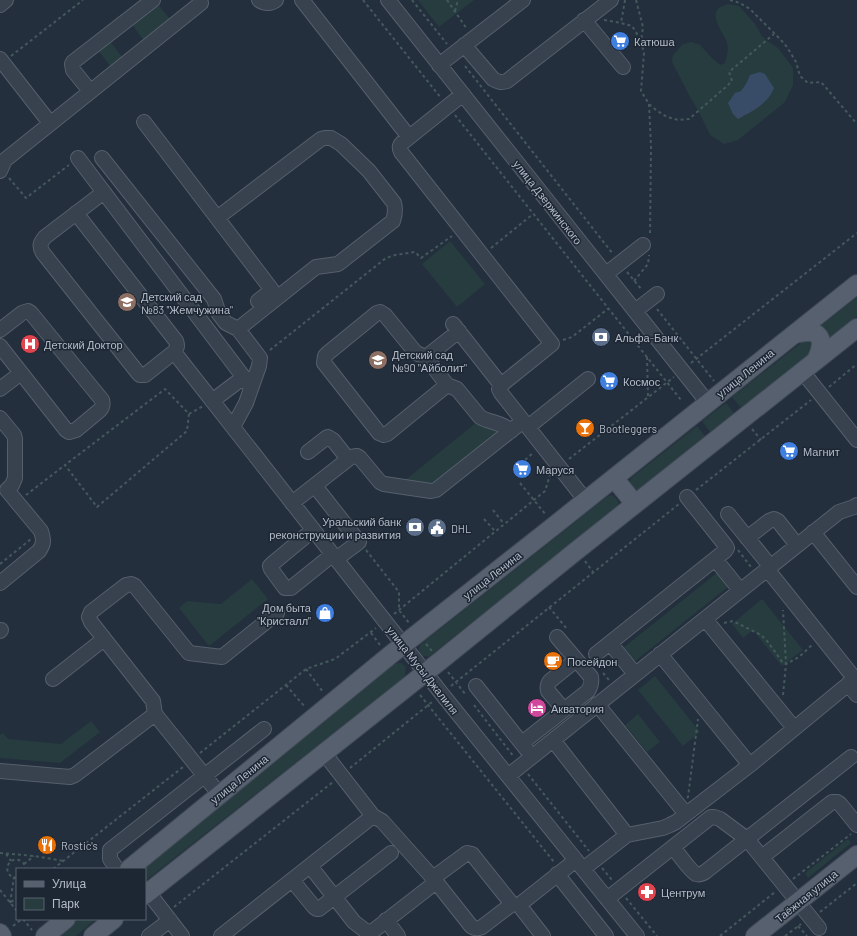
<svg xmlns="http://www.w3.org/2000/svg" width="857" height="936" viewBox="0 0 857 936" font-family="Barlow,sans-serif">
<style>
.green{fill:#263c3f}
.water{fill:#394c67}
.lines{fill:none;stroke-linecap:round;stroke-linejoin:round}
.minor-casing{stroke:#565f6c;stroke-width:16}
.major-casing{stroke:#414a57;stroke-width:20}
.path{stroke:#44595c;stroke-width:2;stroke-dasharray:3 3;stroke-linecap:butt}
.minor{stroke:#38414e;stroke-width:14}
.major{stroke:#56606e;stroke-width:18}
.labels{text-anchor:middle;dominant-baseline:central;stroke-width:3;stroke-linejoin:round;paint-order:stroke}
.poi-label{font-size:11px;fill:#b4bcc9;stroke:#1d2633;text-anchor:start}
.street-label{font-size:11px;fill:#b4bcc9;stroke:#1d2633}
</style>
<rect width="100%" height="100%" fill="#242f3e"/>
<path class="green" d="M418,0H474L439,27Z
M156,2L171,20L144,41L131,23Z
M728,4L739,6L755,24L762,36L766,40L778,48L793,68V85L785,102L738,140L724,144L710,135L700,114L688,93L672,62L673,55L683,44L692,42L700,45L712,58L720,65L725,63C727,56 729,50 727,43C724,34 709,16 719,8C721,6 726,5 728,4Z
M109,40L123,58L111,67L97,49Z
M450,241L485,284L457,307L422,264Z
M857,297V317L828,340C827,333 826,330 820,326Z
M807,340L810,341L813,344L811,353L741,408L732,397L802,342Z
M726,403L734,413L710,432L702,421Z
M477,422L498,429V432L435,483L431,484L404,481Z
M697,426L705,436L639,489L636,490C631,487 628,483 631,478Z
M612,495L615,497L619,503L617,506L430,656C421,659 416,650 421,644L608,496Z
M718,572L729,586L634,662L623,648Z
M252,579L268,599L209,646L179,608L187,601L221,604Z
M762,599L803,650L782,666L753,630L743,638L732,624Z
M398,663H401L406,667L405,675L402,679L145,881V869H137L392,665Z
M655,676L700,732L683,746L638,690Z
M638,714L660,742L647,752L625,725Z
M91,721L100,732L60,763L1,758L0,757V735L3,733L8,739L61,744Z
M848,839L851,843L808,878L805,873Z
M77,919H96L76,936H56Z"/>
<path class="water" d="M760,72L765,74L774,88C768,104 752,111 738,119L733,114L728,103L735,93L741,91L746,84L750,75Z"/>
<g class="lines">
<defs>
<path id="minor" d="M259,0C265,4 271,4 276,0
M302,0L409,137
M388,0L708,403
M0,5L6,0
M584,20L623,67
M464,45L493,79C498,82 501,83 507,81L611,0
M0,59L50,123
M439,65L523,0
M90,91L73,70L72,64L73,62L153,0
M463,94L402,143C399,146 399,148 401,152L552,344L501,385L499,389L501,393L586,501
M144,122L272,290L258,301
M78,158L251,387
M102,158L214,299L219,314L226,323L238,329L260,358L259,366L246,403L233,427
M0,171L5,160L201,3
M104,192L45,237C40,243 39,246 43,253L138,373L140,375H145L174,352
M76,213L176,341C178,346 177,348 174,352L442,694L637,936
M217,218L321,139L325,138H331L341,144L369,171L394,203C396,210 395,215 393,221L338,264L316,267L238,329
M606,274L643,245
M635,311L657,294
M453,324L501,385
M0,330L22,313L28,311L31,313L102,400C103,404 103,407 100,410L76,430L69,432L66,430L0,346
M426,357L459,331
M802,371L857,440
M447,385L387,434L384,435L379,433L324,363L325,356L328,353L377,313L380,312L385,315L416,353L426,357L447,385L457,389L480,417C490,423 502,422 511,431
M0,389L21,373
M212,401L244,377
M0,418L14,435L15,439V478L12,485L7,490L41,531C44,540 44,544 39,551L0,583
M528,427L588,379
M308,452L326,438L328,437L333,440L348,459
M315,486L359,542L336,559
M292,503L351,457L357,456L360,458L380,482L384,484L431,491L436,490L518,425
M728,514L770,566
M313,530L272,564L270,566L271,569L285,588H291L332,555
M813,532L857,587
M747,538L769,521L774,519L778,521L797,545
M715,559L740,590
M767,569L855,679
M705,619L794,728
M0,631L1,630
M610,643L635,674
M596,654L715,559L725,551L727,548L726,546L687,497
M660,654L750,765
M53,679L104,639
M848,684L857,695
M476,686L527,750
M597,704L686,814
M564,710L548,691C547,687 547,685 550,681L576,660
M553,740L627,835
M522,743L588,691C591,686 592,683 591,677L557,637
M0,771L70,777L75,775L155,714
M508,776L839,512L854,507L857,505
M220,795L155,714L153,701L91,622L89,617L91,612L126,585L131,584L135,586L189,653L222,657L277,613
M373,816L382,821L433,878L467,853L472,854L512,904L519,905
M673,847C678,853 690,871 696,874C699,875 702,874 705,872L851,757
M762,857L832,802H837L840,804L857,825
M310,866L354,922L367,932L373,931L436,882
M117,869L110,859V850L264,729
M583,869L627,835L663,828L670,825L676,822L750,765L857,677
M557,874L606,936
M433,878L471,926C475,929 478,929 482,927L512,904
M292,880L314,907L317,909H319L391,853
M148,892L182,936
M607,899L711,817H714L720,819L747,839L819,928
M386,920L398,936
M149,936L170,920
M221,936L373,816L324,753
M543,936L519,905L576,860"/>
<path id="major" d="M795,334C819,327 827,338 816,360
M614,478L635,504
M129,869L389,656L555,525L857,284
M145,895L440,661L576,551L857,328
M0,933L2,936
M45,936L66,919
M93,936L114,919
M755,936L857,855"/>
</defs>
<use href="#minor" class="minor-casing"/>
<use href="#major" class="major-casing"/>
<path class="path" d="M363,0L441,98
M412,0L447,44
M447,0L467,29
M625,0L621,23L632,26L641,40
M636,0L643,27L641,41L644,53L641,91L649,104L656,110L667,117L679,120L689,119L727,86L732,81L729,72L774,34
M730,0L740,3L750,9L781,40L787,47L796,62L800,76L808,83L821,82L857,124
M455,11L458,0
M604,20L621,23
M11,56L83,0
M465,66L613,254
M649,104L651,146L650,235
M455,115L681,400
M9,178L26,198L69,165
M491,248L533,214
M627,272L642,290
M634,281L648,264L649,255
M657,309L714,381
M563,340L572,337L609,308
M270,350L386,258L395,255L415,252L421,258L452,236
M647,357L648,397
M691,363L857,233
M829,387L857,364
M189,414L187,431L97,507L65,465L165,389L189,414L203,406
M752,429L761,440
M569,459L674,377
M525,460L533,453
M520,483L546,515
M696,490L811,400
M26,495L65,465
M493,510L504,524
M484,519L495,531
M366,550L399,592V610L409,623
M738,550L751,567
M585,561L593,572
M0,564L31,539
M549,607L567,629
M394,614L545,491L550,475
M724,623L733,621L761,635L768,642L783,663L786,664L799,657L813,644
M371,633L380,645
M426,644L432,651
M306,669L323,692
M448,672L466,695
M603,673L609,680
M286,685L305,707
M451,686L679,504
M420,695L554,862
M783,695L786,664L783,610
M474,705L514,757
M200,753L306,669L335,659L376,628
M350,768L432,702
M528,774L589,851
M687,798L688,797L698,719
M0,853L34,856L64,861
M6,854L11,861
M24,864L34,856
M602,868L612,880
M53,869L183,767
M17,878C0,876 8,854 21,861C24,863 25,865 25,869
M793,879L851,834
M0,890L17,911
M626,898L657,936
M11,902L17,898
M10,903L14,877
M174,907L333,782
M820,912L857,883
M23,919L32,930
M13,926L22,919
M798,926L807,936
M720,936L775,892
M785,936L801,924"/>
<use href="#minor" class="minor"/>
<use href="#major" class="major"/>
</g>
<defs>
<symbol id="supermarket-disc" viewBox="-11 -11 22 22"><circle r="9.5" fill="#3f7fe0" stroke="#1d2633"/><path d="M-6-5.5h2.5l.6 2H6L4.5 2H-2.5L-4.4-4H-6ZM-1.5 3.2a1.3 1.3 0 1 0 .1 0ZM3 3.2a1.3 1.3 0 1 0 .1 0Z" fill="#fff"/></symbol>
<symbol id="school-disc" viewBox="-11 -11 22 22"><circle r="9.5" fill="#8d6e63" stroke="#1d2633"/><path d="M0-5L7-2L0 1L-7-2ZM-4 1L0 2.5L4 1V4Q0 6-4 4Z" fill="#fff"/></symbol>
<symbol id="bank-disc" viewBox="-11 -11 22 22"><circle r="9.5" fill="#5c6f8a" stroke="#1d2633"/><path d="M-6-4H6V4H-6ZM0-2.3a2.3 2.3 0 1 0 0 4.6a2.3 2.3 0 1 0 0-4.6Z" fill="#fff"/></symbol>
<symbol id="hospital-disc" viewBox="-11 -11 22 22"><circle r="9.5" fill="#e0444e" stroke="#1d2633"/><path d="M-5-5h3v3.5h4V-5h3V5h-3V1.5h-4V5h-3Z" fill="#fff"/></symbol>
<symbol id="bar-disc" viewBox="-11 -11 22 22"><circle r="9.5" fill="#e8710a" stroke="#1d2633"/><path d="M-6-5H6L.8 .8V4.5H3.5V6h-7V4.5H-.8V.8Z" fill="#fff"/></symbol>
<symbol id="civic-disc" viewBox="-11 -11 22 22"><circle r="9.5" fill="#5c6f8a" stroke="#1d2633"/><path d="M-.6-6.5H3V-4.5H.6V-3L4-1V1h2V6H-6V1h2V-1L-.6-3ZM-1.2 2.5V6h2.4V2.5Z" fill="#fff"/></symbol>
<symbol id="shop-disc" viewBox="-11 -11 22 22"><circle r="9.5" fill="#3f7fe0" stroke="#1d2633"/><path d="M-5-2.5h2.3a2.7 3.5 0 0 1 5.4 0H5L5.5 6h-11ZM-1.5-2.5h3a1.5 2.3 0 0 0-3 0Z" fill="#fff"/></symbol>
<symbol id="cafe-disc" viewBox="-11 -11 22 22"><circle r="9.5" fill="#e8710a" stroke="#1d2633"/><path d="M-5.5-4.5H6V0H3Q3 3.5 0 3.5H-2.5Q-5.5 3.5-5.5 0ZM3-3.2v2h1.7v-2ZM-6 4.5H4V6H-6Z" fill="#fff"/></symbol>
<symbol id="hotel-disc" viewBox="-11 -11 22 22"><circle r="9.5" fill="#d1479c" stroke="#1d2633"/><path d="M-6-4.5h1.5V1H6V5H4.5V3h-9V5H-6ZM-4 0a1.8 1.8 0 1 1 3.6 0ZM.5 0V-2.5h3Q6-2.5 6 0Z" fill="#fff"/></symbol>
<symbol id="restaurant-disc" viewBox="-11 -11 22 22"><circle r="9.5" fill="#e8710a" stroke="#1d2633"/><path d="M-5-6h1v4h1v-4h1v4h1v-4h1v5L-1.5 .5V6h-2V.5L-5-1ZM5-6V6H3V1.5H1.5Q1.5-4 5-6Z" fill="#fff"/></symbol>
<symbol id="pharmacy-disc" viewBox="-11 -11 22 22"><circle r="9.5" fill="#e0444e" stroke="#1d2633"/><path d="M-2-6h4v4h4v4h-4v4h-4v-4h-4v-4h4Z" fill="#fff"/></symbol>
</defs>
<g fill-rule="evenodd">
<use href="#supermarket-disc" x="609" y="30" width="22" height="22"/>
<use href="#school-disc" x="116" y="291" width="22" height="22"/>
<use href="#bank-disc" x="590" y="326" width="22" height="22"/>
<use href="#hospital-disc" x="19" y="333" width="22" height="22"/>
<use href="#school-disc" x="367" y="349" width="22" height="22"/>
<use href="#supermarket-disc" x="598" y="370" width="22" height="22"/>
<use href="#bar-disc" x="574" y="417" width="22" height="22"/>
<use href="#supermarket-disc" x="778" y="440" width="22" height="22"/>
<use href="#supermarket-disc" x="511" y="458" width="22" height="22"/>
<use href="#bank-disc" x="404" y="516" width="22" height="22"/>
<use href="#civic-disc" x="426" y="517" width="22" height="22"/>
<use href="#shop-disc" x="314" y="602" width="22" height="22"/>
<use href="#cafe-disc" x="542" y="650" width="22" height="22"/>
<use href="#hotel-disc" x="526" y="697" width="22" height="22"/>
<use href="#restaurant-disc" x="36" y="834" width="22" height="22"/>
<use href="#pharmacy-disc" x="636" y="881" width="22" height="22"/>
</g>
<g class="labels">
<g class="poi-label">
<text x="634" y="41">Катюша</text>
<text x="141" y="296">Детский сад<tspan x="141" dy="13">№83 "Жемчужина"</tspan></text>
<text x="615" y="337">Альфа-Банк</text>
<text x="44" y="344">Детский Доктор</text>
<text x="392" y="354">Детский сад<tspan x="392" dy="13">№90 "Айболит"</tspan></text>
<text x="623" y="381">Космос</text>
<text x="599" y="428">Bootleggers</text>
<text x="803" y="451">Магнит</text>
<text x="536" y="469">Маруся</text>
<text x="401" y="521" text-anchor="end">Уральский банк<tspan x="401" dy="13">реконструкции и развития</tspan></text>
<text x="451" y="528">DHL</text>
<text x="311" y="607" text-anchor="end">Дом быта<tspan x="311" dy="13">"Кристалл"</tspan></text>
<text x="567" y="661">Посейдон</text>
<text x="551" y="708">Акватория</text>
<text x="61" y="845">Rostic's</text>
<text x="661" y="892">Центрум</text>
</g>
<g class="street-label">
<text transform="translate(548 202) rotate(52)">улица Дзержинского</text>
<text transform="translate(745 373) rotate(-39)">улица Ленина</text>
<text transform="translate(492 575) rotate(-38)">улица Ленина</text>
<text transform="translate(423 670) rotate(52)">улица Мусы Джалиля</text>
<text transform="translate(239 779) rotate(-39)">улица Ленина</text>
<text transform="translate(806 896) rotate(-39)">Таёжная улица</text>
</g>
</g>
<rect x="16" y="868" width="130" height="52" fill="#1d2633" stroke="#59626f"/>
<rect x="24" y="881" width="20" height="6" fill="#56606e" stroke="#59626f"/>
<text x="52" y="888" font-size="12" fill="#b4bcc9">Улица</text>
<rect x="24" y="898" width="20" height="12" fill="#263c3f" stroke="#59626f"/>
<text x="52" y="908" font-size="12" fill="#b4bcc9">Парк</text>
</svg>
